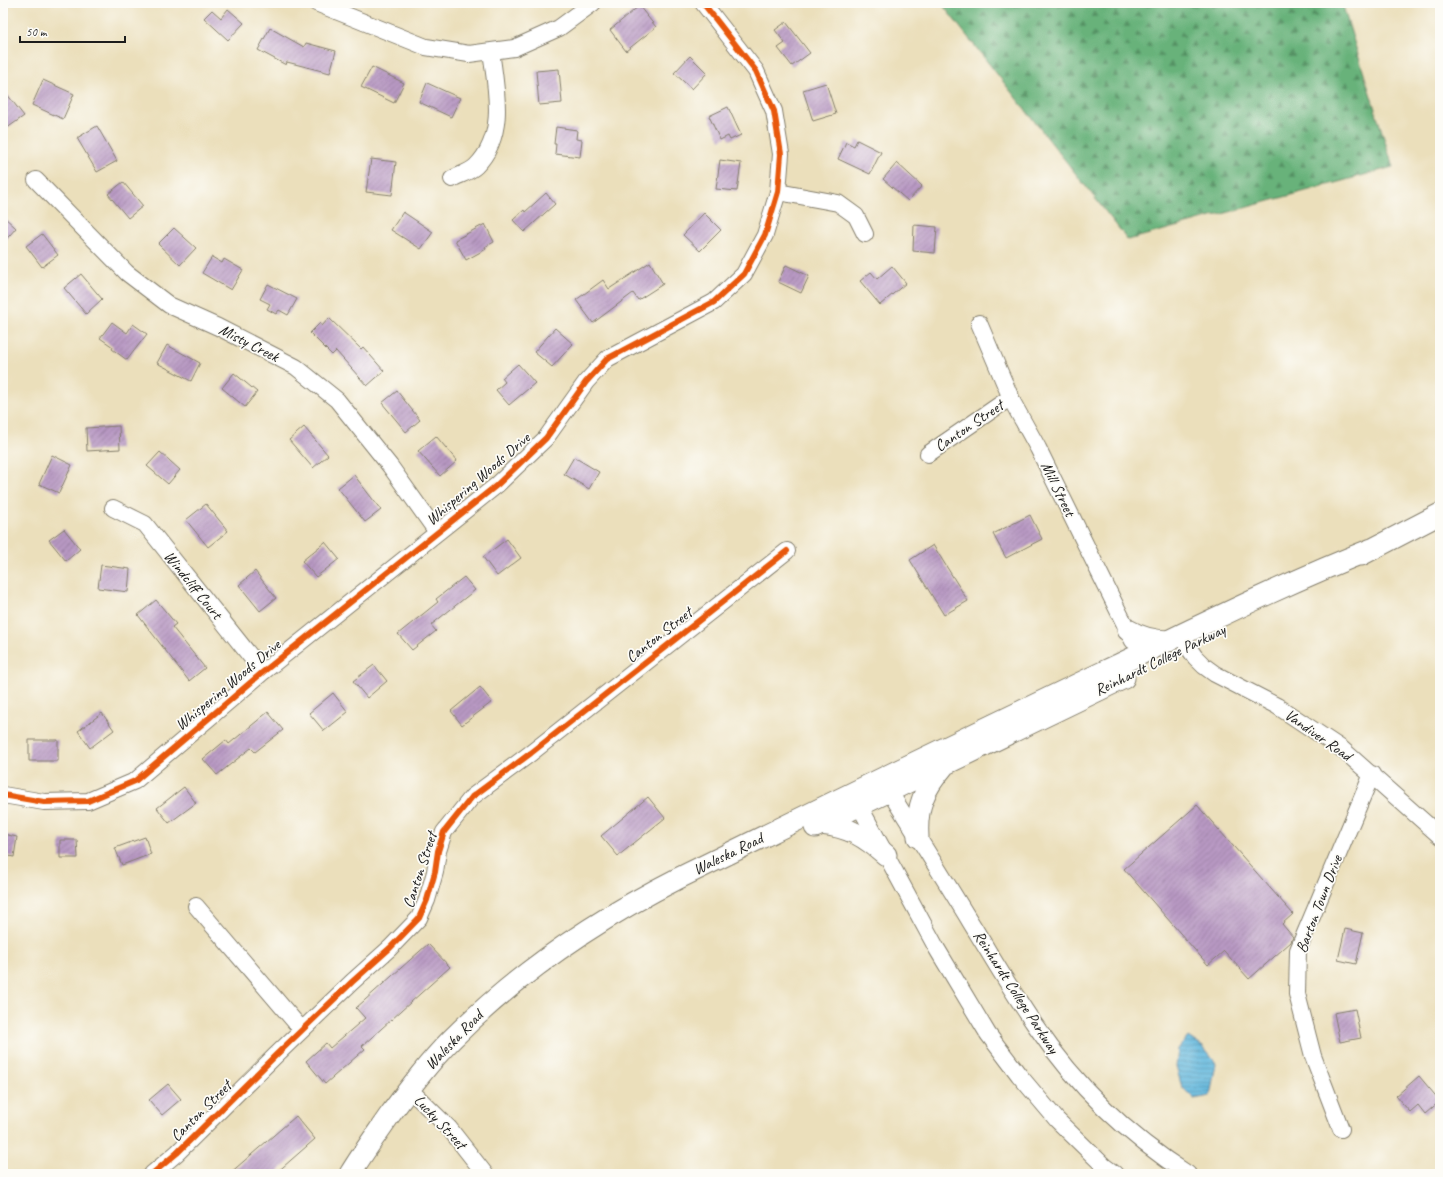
<svg xmlns="http://www.w3.org/2000/svg" width="1443" height="1177" viewBox="0 0 1443 1177" font-family="Caveat,sans-serif">
<style>
.forest{fill:url(#forest-firs);stroke:#42674b}
.water{fill:url(#water-rules);stroke:#3e697c}
.building{fill:url(#building-hatch)}
.lines{fill:none;stroke-linecap:round;stroke-linejoin:round}
.minor-casing{stroke:#847e6c;stroke-width:18}
.major-casing{stroke:#847e6c;stroke-width:23}
.minor{stroke:#fff;stroke-width:16}
.major{stroke:#fff;stroke-width:21}
.cycleway-casing{stroke:#fdfcf7;stroke-width:8}
.cycleway{stroke:#e8590c;stroke-width:6}
.labels{text-anchor:middle;dominant-baseline:central;stroke-width:3.5;stroke-linejoin:round;paint-order:stroke}
.street-label{font-size:16px;fill:#1c1c1c;stroke:#fdfcf7}
</style>
<defs>
<pattern id="forest-firs" width="22" height="20" patternUnits="userSpaceOnUse"><rect width="22" height="20" fill="#67b27a"/><path d="M5 1l3.5 6h-7zM16 11l3.5 6h-7z" fill="#549063"/></pattern>
<pattern id="water-rules" width="6" height="5" patternUnits="userSpaceOnUse"><rect width="6" height="5" fill="#5fb6dc"/><path d="M0 2.5h6" fill="none" stroke="#4e93b2"/></pattern>
<pattern id="building-hatch" width="6" height="6" patternUnits="userSpaceOnUse"><rect width="6" height="6" fill="#b899c3"/><path d="M-1 1l2-2M0 6l6-6M5 7l2-2" fill="none" stroke="#957c9e"/></pattern>
</defs>
<rect width="100%" height="100%" fill="#fdfcf7"/>
<filter id="ink" filterUnits="userSpaceOnUse"><feTurbulence type="fractalNoise" baseFrequency=".025" numOctaves="2"/><feDisplacementMap in="SourceGraphic" scale="8" xChannelSelector="R" yChannelSelector="G"/><feConvolveMatrix kernelMatrix="1 2 1 2 8 2 1 2 1" color-interpolation-filters="sRGB"/></filter>
<filter id="wash" filterUnits="userSpaceOnUse"><feTurbulence type="fractalNoise" baseFrequency=".012" numOctaves="4" result="noise"/><feDisplacementMap in="SourceGraphic" scale="16" xChannelSelector="R" yChannelSelector="G"/><feGaussianBlur stdDeviation="0.9" result="paint"/><feColorMatrix in="noise" values="0 0 0 0 0 0 0 0 0 0 0 0 0 0 0 0 0 1.4 0 .05"/><feComposite in="paint" operator="in"/></filter>
<g filter="url(#wash)">
<rect width="100%" height="100%" fill="#ebdfbb"/>
<path class="forest" d="M941,3H1342L1393,167L1128,240Z"/>
<path class="water" d="M1188,1037L1203,1047L1216,1063L1210,1096L1194,1099L1182,1087L1176,1067L1178,1049Z"/>
<g id="blocks">
<path class="building" d="M639,6L656,27L626,51L610,30Z
M228,9L244,23L228,40L204,18L212,10L221,18Z
M786,22L810,53L792,66L778,48L785,43L775,30Z
M270,28L304,47L306,43L336,51L330,73L287,62L286,65L258,50Z
M690,56L707,73L692,89L674,73Z
M372,67L404,83L394,103L361,87Z
M559,69L562,103L539,105L536,71Z
M43,80L74,94L63,119L32,105Z
M427,83L460,98L451,117L419,102Z
M826,83L836,114L813,121L803,90Z
M3,89L24,116L3,131Z
M728,107L741,135L730,140L728,136L720,140L709,116Z
M97,126L117,161L97,172L77,138Z
M556,127L577,130L576,139L582,140L580,157L555,154L556,144H554Z
M857,140L881,152L870,174L838,159L846,142L854,146Z
M371,159L396,162L392,195L366,192Z
M720,160L741,163L737,191L716,189Z
M897,163L922,186L908,201L883,179Z
M123,182L143,206L128,218L108,194Z
M546,193L555,204L524,232L513,220L524,210L525,212Z
M403,212L433,232L421,249L391,230Z
M704,213L721,230L700,251L683,235Z
M3,216L16,228L3,243Z
M485,224L494,242L485,247L486,249L466,260L455,240Z
M914,225L937,227L935,253L913,251Z
M174,228L196,248L180,265L158,244Z
M42,234L58,255L42,267L26,246Z
M212,257L222,263L224,259L243,270L231,290L202,273Z
M650,262L663,284L638,300L633,293L593,323L576,300L603,280L609,289Z
M786,265L809,276L801,293L778,282Z
M892,266L906,283L880,305L860,281L871,272L877,279Z
M81,274L102,299L86,314L64,288Z
M268,284L297,299L288,315L279,310L276,314L267,309L270,304L260,299Z
M329,318L361,349L363,347L384,371L367,386L336,351L332,355L310,333L320,323L322,326Z
M112,322L127,333L133,324L147,334L127,360L112,349L113,347L100,338Z
M555,328L573,344L552,367L534,352Z
M167,345L200,363L191,381L157,363Z
M518,364L535,383L509,405L496,390L505,382L502,378Z
M234,373L257,392L245,407L222,388Z
M397,391L420,420L406,432L382,403Z
M119,426L120,449L87,451L86,428Z
M304,427L328,455L313,468L289,440Z
M436,436L457,461L440,476L418,451Z
M160,452L180,470L168,484L147,466Z
M52,455L72,465L59,493L39,484Z
M574,457L599,472L589,489L564,474Z
M354,475L381,510L365,522L338,488Z
M206,504L228,531L208,547L186,520Z
M1030,515L1042,539L1006,558L993,534Z
M64,529L80,549L66,561L49,540Z
M507,539L521,558L497,576L483,557Z
M325,542L339,559L316,577L302,561Z
M933,545L968,601L944,615L910,560Z
M101,565L130,569L128,592L98,588Z
M255,571L276,598L260,611L239,585Z
M464,577L475,590L431,625L436,631L412,650L398,634L438,602L436,599Z
M156,600L176,624L172,627L205,668L189,681L138,615Z
M374,665L387,681L367,698L353,681Z
M480,687L492,702L462,725L451,711Z
M333,693L348,712L324,731L309,713Z
M268,712L283,730L255,752L251,748L217,775L203,759L226,740L229,744Z
M102,713L114,730L90,748L78,731Z
M29,740H58V761H29Z
M184,787L196,803L169,823L157,808Z
M648,797L665,818L618,856L601,836Z
M1197,805L1293,914L1282,924L1293,937L1291,942L1249,979L1224,951L1208,965L1124,869Z
M3,834L17,837L14,857L3,855Z
M145,837L151,854L122,865L115,848Z
M60,840H77L78,858H60Z
M1345,929L1363,933L1356,964L1338,960Z
M428,944L450,967L362,1046L365,1049L325,1084L306,1061L326,1043L330,1048L365,1018L356,1008Z
M1355,1009L1361,1038L1340,1042L1334,1013Z
M1419,1076L1440,1101L1425,1114L1418,1105L1410,1112L1396,1096Z
M168,1084L181,1099L162,1115L149,1100Z
M296,1116L315,1139L275,1174H229Z"/>
</g>
</g>
<g filter="url(#ink)">
<use href="#blocks" fill-opacity="0" stroke="#847e6c" stroke-width="1"/>
<g class="lines">
<defs>
<path id="minor" d="M316,3L426,47L469,54L514,48L559,28L593,3
M452,179C459,175 470,172 476,166C507,135 496,89 491,51
M36,180L127,273L169,305L218,327L296,367L337,400L390,466L437,532
M778,192L838,203L856,216L865,234
M979,323L1013,403L1038,448L1133,641
M928,454L1011,397
M113,508L145,524L263,672
M1188,647L1195,657L1204,666L1215,674L1277,706L1342,749L1440,836
M883,781C912,828 942,875 971,923C992,957 1012,992 1035,1025C1075,1084 1128,1136 1188,1174
M3,795L44,802L88,801L135,781L263,672L497,485L546,438L586,382L607,359L714,302L744,274L765,235L778,192L781,154L774,111L756,71L703,3
M854,796L937,949L988,1034L1019,1075L1057,1120L1104,1166L1115,1174
M196,906L302,1030
M409,1089L449,1128L485,1174
M1341,1129L1313,1056L1297,994L1298,950L1372,774
M152,1174L177,1153L276,1055L352,982L390,948L419,918L427,900L435,872L438,851L444,832L472,797L531,753L787,551"/>
<path id="major" d="M1361,555L1440,514
M1128,630C1141,638 1154,641 1169,641
M821,824C850,827 865,837 886,855
M815,827L1124,678
M918,837C916,807 924,789 943,767
M350,1174C362,1154 376,1135 389,1116C409,1089 429,1062 452,1039C518,973 596,920 679,878C820,808 963,739 1105,671C1194,629 1281,585 1372,549"/>
</defs>
<use href="#minor" class="minor-casing"/>
<use href="#major" class="major-casing"/>
<use href="#minor" class="minor"/>
<use href="#major" class="major"/>
<defs>
<path id="cycleway" d="M3,795L44,802L88,801L135,781L263,672L497,485L546,438L586,382L607,359L714,302L744,274L765,235L778,192L781,154L774,111L756,71L703,3
M152,1174L177,1153L276,1055L352,982L390,948L419,918L427,900L435,872L438,851L444,832L472,797L531,753L787,551"/>
</defs>
<use href="#cycleway" class="cycleway-casing"/>
<use href="#cycleway" class="cycleway"/>
</g>
</g>
<g class="labels">
<g class="street-label">
<text transform="translate(249 343) rotate(27)">Misty Creek</text>
<text transform="translate(969 426) rotate(-34)">Canton Street</text>
<text transform="translate(478 479) rotate(-41)">Whispering Woods Drive</text>
<text transform="translate(1058 489) rotate(64)">Mill Street</text>
<text transform="translate(193 585) rotate(51)">Windcliff Court</text>
<text transform="translate(659 635) rotate(-38)">Canton Street</text>
<text transform="translate(1160 660) rotate(-26)">Reinhardt College Parkway</text>
<text transform="translate(228 685) rotate(-40)">Whispering Woods Drive</text>
<text transform="translate(1318 735) rotate(35)">Vandiver Road</text>
<text transform="translate(728 854) rotate(-26)">Waleska Road</text>
<text transform="translate(420 870) rotate(-72)">Canton Street</text>
<text transform="translate(1319 904) rotate(-69)">Barton Town Drive</text>
<text transform="translate(1016 992) rotate(57)">Reinhardt College Parkway</text>
<text transform="translate(454 1040) rotate(-46)">Waleska Road</text>
<text transform="translate(201 1111) rotate(-45)">Canton Street</text>
<text transform="translate(440 1122) rotate(47)">Lucky Street</text>
</g>
</g>
<rect width="1443" height="1177" fill="none" stroke="#fdfcf7" stroke-width="16"/>
<path d="M20 36v6h105v-6" fill="none" stroke="#1c1c1c" stroke-width="2"/>
<text x="26" y="36" font-size="12" fill="#1c1c1c" stroke="#fdfcf7" stroke-width="3" paint-order="stroke">50 m</text>
</svg>
